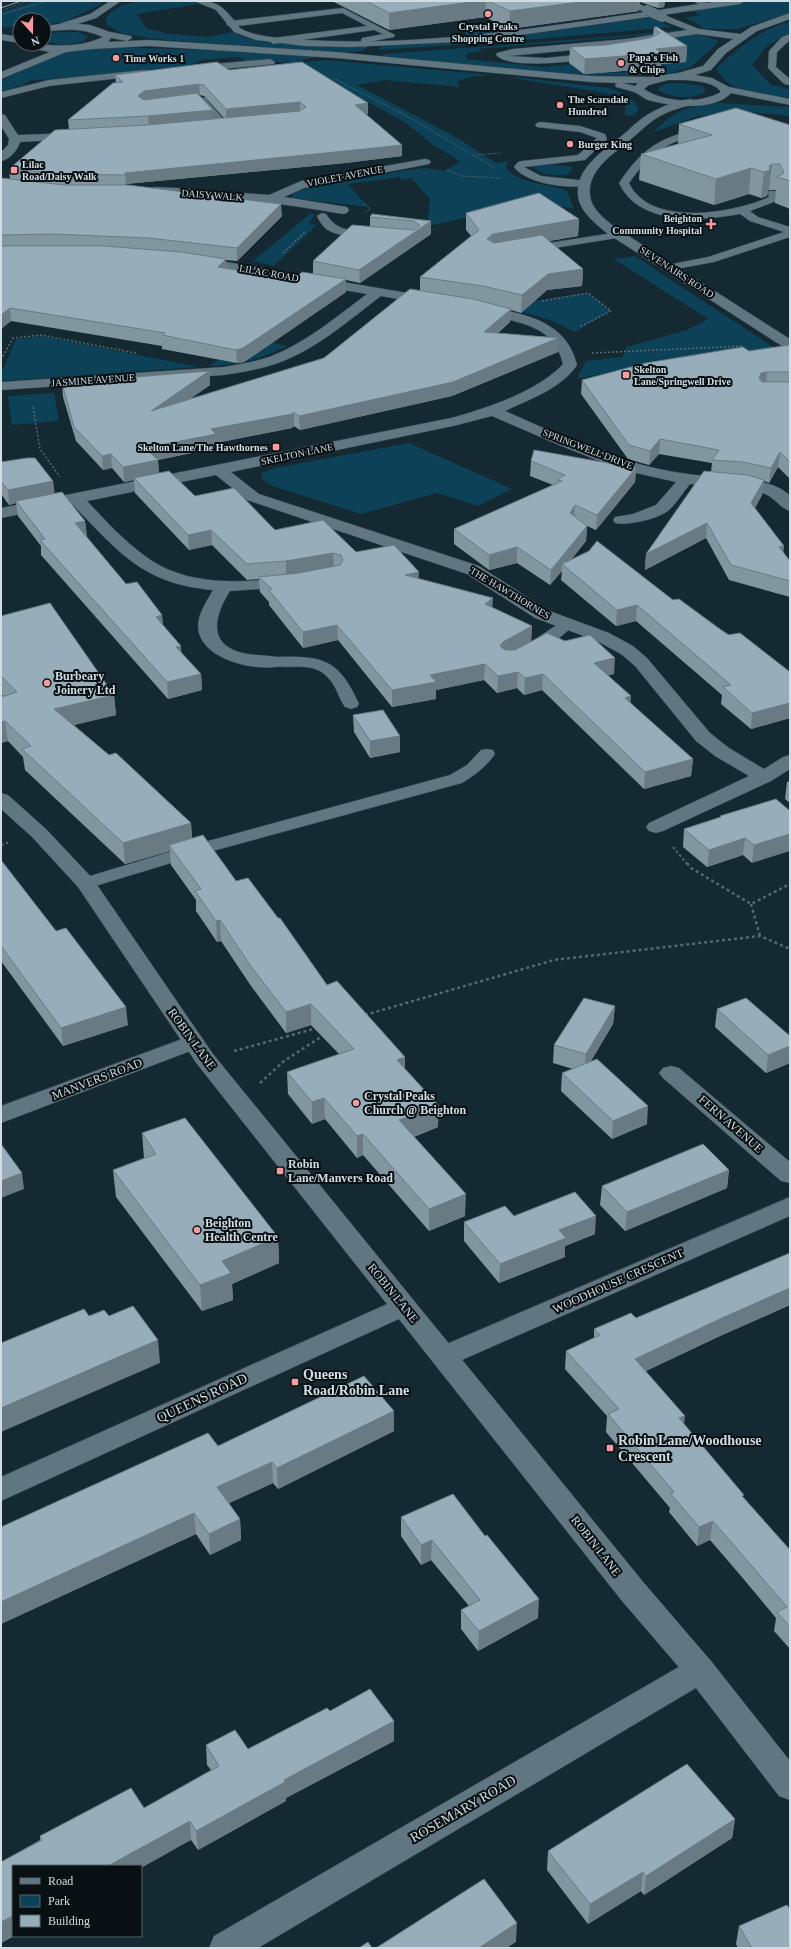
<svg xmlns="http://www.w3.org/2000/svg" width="791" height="1949" viewBox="0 0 791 1949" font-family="'Times New Roman',serif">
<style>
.green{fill:#0d4157}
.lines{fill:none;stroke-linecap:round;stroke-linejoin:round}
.lane-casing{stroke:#37464e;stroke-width:1}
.street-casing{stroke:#37464e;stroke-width:1}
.secondary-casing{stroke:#37464e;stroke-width:1}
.path-far3{stroke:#576970;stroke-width:1;stroke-dasharray:1.5 1.5;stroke-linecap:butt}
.path-far2{stroke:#576970;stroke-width:1.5;stroke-dasharray:2 2;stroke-linecap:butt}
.path-far1{stroke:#576970;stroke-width:2;stroke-dasharray:2.5 2.5;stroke-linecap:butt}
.path{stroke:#576970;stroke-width:2.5;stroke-dasharray:3 3;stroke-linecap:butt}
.lane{fill:#607681;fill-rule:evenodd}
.street{fill:#607681;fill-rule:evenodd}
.secondary{fill:#607681;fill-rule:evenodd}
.tram{stroke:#909fa6;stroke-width:1}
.lane-bridge-casing{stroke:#37464e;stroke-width:10;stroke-linecap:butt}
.lane-bridge{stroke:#607681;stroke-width:10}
.wall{fill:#8296a0;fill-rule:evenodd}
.shaded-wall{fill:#6a7a82}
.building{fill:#97aeba;stroke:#6a7a82}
.poi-dot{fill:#f59b9d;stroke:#081014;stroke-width:1.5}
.labels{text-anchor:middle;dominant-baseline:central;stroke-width:4;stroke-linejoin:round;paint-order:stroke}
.far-poi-label{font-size:10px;font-weight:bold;fill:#d1dde3;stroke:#081014;text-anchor:start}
.far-street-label{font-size:10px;fill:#d1dde3;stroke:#081014}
.poi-label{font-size:12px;font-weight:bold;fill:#d1dde3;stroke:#081014;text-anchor:start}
.street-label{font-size:12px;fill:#d1dde3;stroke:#081014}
.near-poi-label{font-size:14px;font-weight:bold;fill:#d1dde3;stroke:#081014;text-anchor:start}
.near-street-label{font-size:14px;fill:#d1dde3;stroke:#081014}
</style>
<rect width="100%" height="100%" fill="#152932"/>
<path class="green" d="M35,1H102L100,5L64,22L44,25V20H20V27H1V12Z
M144,1H189L199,4L137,14L147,29L164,32L162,33L208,37L232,32L250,39L272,43L370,45L363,51L340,53L154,39L121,33L107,25L106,19C114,5 128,3 144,1Z
M754,1H790V13L738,29H709L698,27L702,26L685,18L700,15L692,11Z
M651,17L672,27L501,42L377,50L383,45L450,42L508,37Z
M790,21V33L767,46L752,65L772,86H779L790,90V98C771,95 746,95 730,84C725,81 721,75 717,71V67C742,46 758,31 790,21Z
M504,26L513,32L471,37L463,32Z
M677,30L682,31L641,38L637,36L478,49L481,52L467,53L466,59L543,67L571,64L581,71L608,68L614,73L660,68L666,39C687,35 700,30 719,42L691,67L664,75L618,76L583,75L382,56L385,54L633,35Z
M57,32H78L88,37C79,47 55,46 44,40L46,35Z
M110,47L237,51L316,57L293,63L267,61L247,63L240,57L201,60L190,66L29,81L23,85L1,91V80L60,54L79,50Z
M325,60L492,75L475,76L458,81L457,83L460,87L384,80L357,85L456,137L496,163L508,161L506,167C513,182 550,185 566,190C571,195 570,203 575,209L535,202L424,227L428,219L430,199L411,178L401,180L399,177L348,184L368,207L292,198L291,197L294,192L304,189L407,170L425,168L445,171L460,161L433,145L406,123L298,63Z
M515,77L608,88C623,92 631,96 639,109L634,116L625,115V105L615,96L605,93L513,78Z
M682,83L703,86L706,91C696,100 667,99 658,89C663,82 674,83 682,83Z
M720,103L790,107V116L738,111L698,116L653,132C678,108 686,107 720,103Z
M533,163L574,167L567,175C554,176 540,175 530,165Z
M311,213L315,215L309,224L317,225L274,266L253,261Z
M635,256L776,349L692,355L577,379L586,361L623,357L626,347L687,330L708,319L614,259Z
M588,293L611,311L575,332L550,320L501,306Z
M42,336L199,367L1,381V369H3L16,339Z
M270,342L287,346C263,358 237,366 209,366L224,356Z
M54,393L59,421L12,425L8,396Z
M409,443L512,489L478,506L437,493L361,514L272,486L261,478L263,472L275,468Z"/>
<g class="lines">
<defs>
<path id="lane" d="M623,1H634L651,10L650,12H644Z
M692,1H703L712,6L708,8Z
M343,8L395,35L394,37L369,42L367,46L364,47L360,44L362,38L383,34L374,30L273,44L269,41L273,38L367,26L342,13L230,27L226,24L230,21Z
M662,14L699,29L741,34L745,37L741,40L697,34L626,45L509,56L546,58L594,53L598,56L594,59C573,61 510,70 496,55L497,53L513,49L626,39L687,30L659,19L658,17Z
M790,34V40L777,52L776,67L790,79V85L784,84L768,68L769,51L782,37Z
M192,96L205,98L227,123L229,125L227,127H221L199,102L189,101L187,99Z
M540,122L580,126L605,134L607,139L605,141L585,160L524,167L541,176L588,181L589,183L588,185C569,190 525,183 514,167L518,162L522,161L578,155L597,138L580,132L537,127L535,125L537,123Z
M703,127L706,128L708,130L706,132C667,143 653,149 629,183C650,228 734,213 769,197L768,193L769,191H777L780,198L779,200L750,211L758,217L790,227V237L714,262L671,270L665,267L667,265L708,257L784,232L750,221L740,214C701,221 639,226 619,183C644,146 660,138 703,127Z
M322,213L326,214C343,240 364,224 374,235C368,242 334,235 326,229C322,225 319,221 317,216Z
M619,232L623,233L624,235L623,237L530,252L525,249L530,246Z
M567,619L572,621L575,624L572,627C560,637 542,656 526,652L523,649C526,645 562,621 567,619Z
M275,657C323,656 338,658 359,704L357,707L351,709L345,707C339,699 337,688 330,680C314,659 291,671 270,665L267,662L270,659Z
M487,749L493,750L495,754C486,767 475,775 462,783L191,857L92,887L86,888L80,887L77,883L80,879L179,849L450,775L467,765L481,750Z"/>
<path id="street" d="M110,1H121L96,18L59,30L54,27L56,25L90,14Z
M194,1C214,1 220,3 233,19C235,21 238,26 240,28C253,37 290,39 305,40C444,48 583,20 720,1H745L740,4L478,41L350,47L305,46L256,40L234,32L216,10Z
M270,59L275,62L274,64L192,72L187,69L192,66Z
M144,70L148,71L149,73L148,75L49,86L1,98V92L49,80Z
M691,99L696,102L695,104C683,107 671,110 660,116C649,122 641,131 631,139C614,154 587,169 590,196C592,210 606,220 616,228L790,339V349L785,348L608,234C596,224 580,212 578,196C575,167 605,150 624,134C634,125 643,116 656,110C667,104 679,101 691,99Z
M1,114L5,115L18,135L76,133L82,136L76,139L20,142C18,150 9,160 1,161V152L8,145L9,139L1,126Z
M425,159L429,160L431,162L429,164L304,188L284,197L347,207L349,210L347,213L343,214C280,203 219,195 154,195L148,191L154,187L177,188L269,195L301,181Z
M197,257L431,297L436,298L438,301L436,304L431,305L381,296C349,320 317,349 278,363C261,369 242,372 224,375L1,390V382L224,367C239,364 255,362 269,357C306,343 336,317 367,294L192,264L191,261L192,258Z
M480,306C521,313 566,319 577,365C561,389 530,399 505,411C564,437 623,466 688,474C714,478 771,475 790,496V511C780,508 775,498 765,494C742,484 715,486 690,484C683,492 677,503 669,510C659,519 627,526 615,523L613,520L615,517L633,514L656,505L676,482L632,472L607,464L559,445L492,416L453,426L231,472L259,494L479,566L547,610L609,633L633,646L647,658L710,733L729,748L764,769L783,757L790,755V769L771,781L663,831L656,833L649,831L646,827L649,823L749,776L715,756L696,741L635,666L621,654L597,641L535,618L467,574L247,500L216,475L87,501C105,520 123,540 145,556C186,587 241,583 290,577L296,578L298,582L296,586L290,587L230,591C213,618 207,647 248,654C259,656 270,655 281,658L284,662L281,666C256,672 200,660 198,627C198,613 207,601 213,590C142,584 118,551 72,504L1,518V508L451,418C485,409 539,391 563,364C553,321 511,322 475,313L473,310L475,307Z
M193,1035L201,1037L204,1042L201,1047L1,1123V1106Z
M671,1066L679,1068L790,1162V1183L781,1181L663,1078L659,1073L663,1068Z
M790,1197V1216L455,1363L445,1366L435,1363L432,1356L435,1349Z
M403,1297L412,1299L416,1306L412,1313L1,1501V1477Z
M700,1657L711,1661L715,1670L711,1679L258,1948H209L214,1936L689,1661Z"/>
<path id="secondary" d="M790,13V19L757,31L726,53L711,70L695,75L712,78L729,87L790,99V105L731,93C715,112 669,106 648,100C643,98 639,94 634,92C629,90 622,89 616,87L615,85L617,83L591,82L336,58L149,46L92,49L66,52L1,79V72L50,52L34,49L24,44C54,44 74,50 103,37C81,28 67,29 44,32V26L70,23L90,25L110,32L131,36L132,38L127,41L111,38L108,42L149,40L336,52L591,76L650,77L678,73L703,66L718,49L751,27ZM668,80C682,80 713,79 721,92C699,104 665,103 644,89L649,85ZM623,83H638L635,86Z
M1,34L20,37V43L1,40Z
M1,793L8,795L46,829L93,879L213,1054L644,1583L711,1661L790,1761V1800L779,1796L689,1679L622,1601L197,1064L78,887L32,837L1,809Z"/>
</defs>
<use href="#lane" class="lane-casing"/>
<use href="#street" class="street-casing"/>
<use href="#secondary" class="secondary-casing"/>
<path class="path-far3" d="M1,11L28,1
M3,14L47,1
M333,78L416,121L496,169
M476,155L501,153
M446,170L461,176L500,178
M364,203L370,209L366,212"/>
<path class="path-far2" d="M283,253L305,232
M542,301L588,293L611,311L579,327
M592,353L744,346
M1,360L13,338L41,335L136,353
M33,407L40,449L60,477"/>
<path class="path-far1" d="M1,845L10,842
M673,847L687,864"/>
<path class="path" d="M687,863L691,868L751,904L790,884
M751,904L760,936
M365,1015L554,960L760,936L790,949
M234,1051L317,1028
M260,1083L284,1061L324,1035"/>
<use href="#lane" class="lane"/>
<use href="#street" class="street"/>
<use href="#secondary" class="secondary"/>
<path class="tram" d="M1,8L21,1"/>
<defs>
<path id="lane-bridge" d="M647,10L662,17"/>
</defs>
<use href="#lane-bridge" class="lane-bridge-casing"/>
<use href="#lane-bridge" class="lane-bridge"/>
</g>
<path class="wall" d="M332,1H665L664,7L658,8L640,2L639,11L509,29L485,17L389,30Z
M654,27L687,46L686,62L661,64V68L584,74L569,63L570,47L606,45L650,38L653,36Z
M229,70L368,103V114H366L402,145V156L345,163L126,184V185L282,216L237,261L226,260V269L294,280L313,274V261L370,226V217L431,221V234L360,283L346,280V292L244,362L237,363L162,349V346L11,321L1,329V178L10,179L9,169L69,130L68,120L116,83L115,75ZM199,95L204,96L224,118L213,119Z
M679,124L790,125V209L775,203L776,190H769L768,191L767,196L761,198L749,194L714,205L639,180L641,154L678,144Z
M466,213L579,219L578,236L549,241L583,269L582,286L547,290L521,313L511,310L510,322L498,333L558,338V352L452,396L300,430L294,426L292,428L216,443V448L158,460L159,473L195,496L275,530L356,552L419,579L492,608L532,626L531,641L614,674L608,675L630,703L693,759L691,776L644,789L542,690L524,695L517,688L497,693L484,680L436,690V699L392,707L338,640L303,648L269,605V602L260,592L259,579L247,580L212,545L189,550L135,493L134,480L124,482L112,468L103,470L76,441L63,397L62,383L209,371L210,385L190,399L324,358L420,290V277L471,236L466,230Z
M790,345V479L778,467L769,483L764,481L762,495L755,508L784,553L790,561V597L729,580L706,538L645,570L646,554L711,472L712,463L659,454L649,465L628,459L581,394L582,380L749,351Z
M531,461L636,468L635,482L596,530L587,526L586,541L571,560L673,600L790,672V718L751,729L721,704L722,695L636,621L616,626L561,580L562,571L550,585L517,563L489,570L454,544V529L553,485L530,476Z
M1,462L53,481L54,494L85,521L87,537L126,584L162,615L163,625L181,652L201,674L202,690L168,699L41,555V546L18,516L16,503L9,505L1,494Z
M1,616L114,695L116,715L74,725L109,755L191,823L192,838L236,881L327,985L405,1069L438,1127L414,1137L465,1216L429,1231L363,1155L357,1158L325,1119L312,1124L288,1094L287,1072L339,1054L311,1025L286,1033L251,986L221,941L217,942L196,911V900L171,865L170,851L125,864L25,770L23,757L8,741L1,743L3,696L1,693Z
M353,715L400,752L370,758L354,732Z
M790,781V803L785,799L787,782Z
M776,799L752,863L743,855L707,867L683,847L684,829L720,818V816Z
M1,860L128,1025L63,1046L1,961Z
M615,1006L613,1024L591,1061L647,1124L612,1139L561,1091L562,1073L573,1069L553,1063L554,1045Z
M717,1009L790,1036V1063L766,1073L715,1027Z
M142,1133L278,1237L279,1263L232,1284L233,1300L202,1311L116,1197L113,1170L144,1158Z
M729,1170L727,1188L625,1231L600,1205L602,1186Z
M514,1216L595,1234L565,1246V1257L499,1283L464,1241V1222Z
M790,1253V1305L720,1336L646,1371L684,1424L744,1498L790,1550V1649L774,1631L776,1618L741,1576L710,1540L697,1546L669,1512L670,1508L606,1432L607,1416L565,1369L566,1351L594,1338V1329L636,1318Z
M394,1431L278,1489L273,1483L229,1503L240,1519L241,1540L210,1555L196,1534L1,1624L218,1446Z
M401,1517L538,1618L478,1651L461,1629V1610L469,1606L431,1560L421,1565L401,1536Z
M330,1711L394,1721V1741L286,1798V1801L198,1850L191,1840L13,1866L14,1936L1,1943V1862L40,1840V1836L144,1808L211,1770L207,1765L206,1745L248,1749Z
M735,1819L732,1838L644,1895L641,1891L588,1924L547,1870L548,1851Z
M739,1926L790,1948H738L736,1944Z"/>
<path class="shaded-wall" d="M478,1H486L485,17L389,30V13Z
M587,1H640L639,11L509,29L510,11Z
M659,1H665L664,7L658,8Z
M687,46L686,62L661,64V68L584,74L585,59L656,49Z
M199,84L200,95L145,102L138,96L144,91Z
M300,102V113L226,120V109Z
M368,103V114L356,116L355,105Z
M213,110L214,121L149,128L148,116Z
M402,145V156L345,163L126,184V186L125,173Z
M772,164L769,190L768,191L767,196L761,198L764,172Z
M751,168L749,194L714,205L716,179Z
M281,204L282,216L237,261V248Z
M579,219L578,236L493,251L487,239L493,234Z
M431,221V234L360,283L359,270Z
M226,259V272L218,267Z
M583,269L582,286L547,290L521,313L522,295L548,274Z
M346,279V292L244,362L237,363L236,350Z
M10,308L11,321L1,329V315Z
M511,309L510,322L483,345L484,332Z
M558,338V352L452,396L300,430L299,416Z
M209,371L210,385L152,425L151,411Z
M767,372L766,386L759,378L761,373Z
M294,412V426L292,428L216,443V448L146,462L145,448L211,429Z
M660,439L659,454L649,465L650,451Z
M780,452L778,467L769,483L771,468Z
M111,454L112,468L103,470L102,456Z
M158,460L159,475L134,478V480L124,482L123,467Z
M636,468L635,482L596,530L597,515Z
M764,480L762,495L749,518L751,503Z
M53,481L55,496L16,501V503L9,505L8,490Z
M575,505L574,520L570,513Z
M85,521L87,537L75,523Z
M707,523L706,538L645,570L646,554Z
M587,526L586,541L565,567L562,564V571L550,585L551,570Z
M211,530L212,545L189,550L188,535Z
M784,546L783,561L779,547Z
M517,547V563L489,570V555Z
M333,553L334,569L286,576V561Z
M419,572L418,587L405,575Z
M493,598L492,613L485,604Z
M637,605L636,621L616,626L617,610Z
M162,615L163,631L156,617Z
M337,625L338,640L303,648V632Z
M532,626L531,642L503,658L500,646L503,642Z
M181,646L182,662L176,647Z
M615,658L614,674L593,679L594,663Z
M485,664L484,680L436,690V699L392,707V690L430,675Z
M518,672L517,688L497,693L498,676Z
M201,674L202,690L168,699L167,682Z
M543,674L542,690L524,695L525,678Z
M114,695L116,715L57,729L54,709Z
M631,696L630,712L625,698Z
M790,703V718L751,729L752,713Z
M5,721L8,741L1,743V722Z
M400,736V752L370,758V741Z
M693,759L691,776L644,789L645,772Z
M191,823L192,844L169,845L170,851L125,864L123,843Z
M790,834V851L752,863L754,845Z
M745,838L743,855L707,867L709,850Z
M220,920L221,941L217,942L216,921Z
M311,1004V1025L286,1033V1012Z
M615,1006L613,1024L584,1072L586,1054Z
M126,1007L128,1025L63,1046L61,1028Z
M790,1046V1063L766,1073L768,1055Z
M405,1057V1078L397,1060Z
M324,1098L325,1119L312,1124V1102Z
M439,1106L438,1127L399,1142V1120Z
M648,1106L647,1124L612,1139L613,1121Z
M363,1134V1155L357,1158V1136Z
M729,1170L727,1188L625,1231L627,1212Z
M22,1173L24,1189L1,1198V1181Z
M466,1194L465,1216L429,1231V1209Z
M596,1216L595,1234L565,1246V1257L499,1283L500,1264L559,1230Z
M278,1237L279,1263L232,1284L233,1300L202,1311L200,1285L222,1261Z
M790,1288V1305L720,1336L633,1377L635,1359L722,1318Z
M158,1340L160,1363L1,1432V1408Z
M394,1411V1431L278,1489L277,1468Z
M685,1416L683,1435L679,1418Z
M272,1462L273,1483L219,1508L217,1487Z
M194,1513L196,1534L1,1624V1602Z
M240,1519L241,1540L210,1555L209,1534Z
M713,1521L710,1540L697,1546L699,1527Z
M432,1540L431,1560L421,1565V1545Z
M539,1599L538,1618L478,1651L479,1631Z
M394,1721V1741L286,1798V1801L198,1850L196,1831L284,1780Z
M735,1819L732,1838L644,1895L646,1876Z
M190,1821L191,1840L141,1868V1866H108Z
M643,1872L641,1891L588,1924L590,1904Z
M13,1916V1936H14L1,1943V1922Z
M517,1923L516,1942L507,1948H479Z"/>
<path class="building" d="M366,1H478L389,13Z
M488,1H587L510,11Z
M654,27H657L687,46L656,49L662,53L585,59L570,47L606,45L650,38L660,33Z
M217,62L229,70L302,62L368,103L355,105L402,145L345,151L125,173V175L64,174L9,169L55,130L148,125L300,111L306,107L300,102L226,109L204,85L199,84L144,91L138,96L144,100L197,93L213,110L148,116L68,120L113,83L123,82L115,75Z
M736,108L790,125V181L777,177L784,173L780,164H772L769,166L770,170L764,172L751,168L716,179L641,154L712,135L679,124Z
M1,178L64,185H128L281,204L237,248L149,238L52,234L1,235Z
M539,193L579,219L493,234L487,239L494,243L542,235L583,269L548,274L522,295L483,286L420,277L479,230L466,213Z
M372,214L431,221L359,270L313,261L352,225L414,230L420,226L414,221L370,217Z
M1,246H104L181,252L226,259L218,267L294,280L302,272L346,279L243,348L236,350L162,335L165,333L10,308L1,315Z
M410,289L473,299L511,309L484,332L558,338L453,382L299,416L294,412L292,414L211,429L216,434L145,448L158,460L123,467L111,454L102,456L74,427L62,383L209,371L151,411L324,358Z
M790,345V372H767L761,373L759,378L762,382H790V462L780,452L771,468L743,462L712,460L719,450L660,439L650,451L629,445L582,380L646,363L743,347L749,351Z
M534,450L636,468L597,515L575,505L570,513L587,526L551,570L517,547L489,555L454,529L562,481L557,480L565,475L531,461Z
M27,458H35L53,481L8,490L1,481V462Z
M169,471L195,496L234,488L275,530L323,520L356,552L394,545L419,572L405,575L493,598L485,604L532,626L503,642L500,646L505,650H515L547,633L565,641L590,635L615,658L594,663L631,696L625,698L693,759L645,772L543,674L525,678L518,672L498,676L485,664L430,675L436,682L392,690L337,625L303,632L269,590L272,589L259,577L299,573L340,565L343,560L341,555L333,553L286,561L247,564L211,530L188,535L134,478Z
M704,471L748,475L764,480L751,503L784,546L779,547L790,561V581L731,565L707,523L646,554Z
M62,492L85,521L75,523L126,584L137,582L162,615L156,617L181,646L176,647L201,674L167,682L40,540L45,539L16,501Z
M597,541L673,600L679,599L728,635L740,633L790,672V703L752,713L723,687L731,685L637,605L617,610L562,564L589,551Z
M50,603L114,695L54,709L109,755L116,753L191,823L123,843L22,749L31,746L5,721L1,722V697L17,692L1,676V616Z
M383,710L400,736L370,741L353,715Z
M776,799L790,811V834L754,845L745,838L709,850L684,829L721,817L720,816Z
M203,835L236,881L248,878L278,918H280L327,985L337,981L405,1057L397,1060L439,1106L399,1120L466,1194L429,1209L363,1134L357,1136L324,1098L312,1102L287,1072L354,1049L311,1004L286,1012L250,965L220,920L216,921L195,891L201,889L169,845Z
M1,860L56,931L66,928L126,1007L61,1028L1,946Z
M584,998L615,1006L586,1054L554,1045Z
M746,998L790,1036V1046L768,1055L717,1009Z
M597,1059L648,1106L613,1121L562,1073Z
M185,1118L278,1237L222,1261L231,1273L200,1285L113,1170L156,1154L142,1133Z
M1,1144L22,1173L1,1181Z
M703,1144L729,1170L627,1212L602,1186Z
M575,1192L596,1216L559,1230L566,1238L500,1264L464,1222L505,1206L514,1216Z
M790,1253V1288L722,1318L635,1359L685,1416L679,1418L744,1495L742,1496L790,1550V1627L777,1612L787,1607L744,1557L713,1521L699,1527L671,1494L674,1492L608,1414L619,1409L566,1351L600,1335L594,1329L631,1313L636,1318Z
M133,1306L158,1340L1,1408V1343L84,1309L89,1316L104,1310L109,1316Z
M364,1376L394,1411L277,1468L272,1462L217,1487L240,1519L209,1534L194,1513L1,1602V1527L208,1433L218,1446Z
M453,1494L485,1536L487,1535L539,1599L479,1631L461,1610L480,1600L432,1540L421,1545L401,1517Z
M370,1689L394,1721L284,1780L285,1782L196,1831L190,1821L108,1866H13V1916L1,1922V1862L42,1840L40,1836L131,1788L144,1808L219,1766L206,1745L235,1730L248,1749L327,1708L330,1711Z
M687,1764L735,1819L646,1876L643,1872L590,1904L548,1851Z
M484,1879L517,1923L479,1948H376Z
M787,1905L790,1910V1948H752L739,1926Z
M368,1942L372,1948H359Z"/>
<g class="poi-dot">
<circle cx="488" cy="14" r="4"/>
<circle cx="116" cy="58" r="4"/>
<circle cx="621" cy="63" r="4"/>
<circle cx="560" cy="105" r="4"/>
<circle cx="570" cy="144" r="4"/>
<rect x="10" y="166" width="8" height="8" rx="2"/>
<path d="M709 218h4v4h4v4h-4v4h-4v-4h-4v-4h4z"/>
<rect x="622" y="371" width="8" height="8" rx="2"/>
<rect x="272" y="443" width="8" height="8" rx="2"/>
<circle cx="47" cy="683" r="4"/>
<circle cx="356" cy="1103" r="4"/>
<rect x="276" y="1167" width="8" height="8" rx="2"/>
<circle cx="197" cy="1230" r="4"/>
<rect x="291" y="1378" width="8" height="8" rx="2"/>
<rect x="606" y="1444" width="8" height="8" rx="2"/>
</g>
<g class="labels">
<g class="far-poi-label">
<text x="488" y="26" text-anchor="middle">Crystal Peaks<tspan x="488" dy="12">Shopping Centre</tspan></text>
<text x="629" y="57">Papa's Fish<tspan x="629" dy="12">&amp; Chips</tspan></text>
<text x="124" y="58">Time Works 1</text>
<text x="568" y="99">The Scarsdale<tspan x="568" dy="12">Hundred</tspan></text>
<text x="578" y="144">Burger King</text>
<text x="22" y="164">Lilac<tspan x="22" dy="12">Road/Daisy Walk</tspan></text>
<text x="702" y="218" text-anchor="end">Beighton<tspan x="702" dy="12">Community Hospital</tspan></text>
<text x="634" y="369">Skelton<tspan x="634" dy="12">Lane/Springwell Drive</tspan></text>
<text x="268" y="447" text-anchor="end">Skelton Lane/The Hawthornes</text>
</g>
<g class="far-street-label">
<text transform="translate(345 176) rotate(-11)">VIOLET AVENUE</text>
<text transform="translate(212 195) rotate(4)">DAISY WALK</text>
<text transform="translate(677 272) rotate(33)">SEVENAIRS ROAD</text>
<text transform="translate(269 273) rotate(10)">LILAC ROAD</text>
<text transform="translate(93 380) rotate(-4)">JASMINE AVENUE</text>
<text transform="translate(588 449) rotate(21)">SPRINGWELL DRIVE</text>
<text transform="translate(297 454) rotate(-12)">SKELTON LANE</text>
<text transform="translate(510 593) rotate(31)">THE HAWTHORNES</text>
</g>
<g class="poi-label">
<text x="55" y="676">Burbeary<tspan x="55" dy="14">Joinery Ltd</tspan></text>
<text x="364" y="1096">Crystal Peaks<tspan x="364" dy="14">Church @ Beighton</tspan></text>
<text x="288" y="1164">Robin<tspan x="288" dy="14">Lane/Manvers Road</tspan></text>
<text x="205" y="1223">Beighton<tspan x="205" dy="14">Health Centre</tspan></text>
</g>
<g class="street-label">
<text transform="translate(192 1039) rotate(54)">ROBIN LANE</text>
<text transform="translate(97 1079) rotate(-21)">MANVERS ROAD</text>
<text transform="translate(731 1124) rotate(41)">FERN AVENUE</text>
<text transform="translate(618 1281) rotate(-24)">WOODHOUSE CRESCENT</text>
<text transform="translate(393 1293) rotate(51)">ROBIN LANE</text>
<text transform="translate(596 1546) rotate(52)">ROBIN LANE</text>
</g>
<g class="near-poi-label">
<text x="303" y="1374">Queens<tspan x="303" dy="16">Road/Robin Lane</tspan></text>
<text x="618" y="1440">Robin Lane/Woodhouse<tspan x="618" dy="16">Crescent</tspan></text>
</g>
<g class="near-street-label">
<text transform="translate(202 1398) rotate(-25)">QUEENS ROAD</text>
<text transform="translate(463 1809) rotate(-30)">ROSEMARY ROAD</text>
</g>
</g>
<rect width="791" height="1949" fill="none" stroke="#d1dde3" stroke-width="4"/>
<rect x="12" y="1865" width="130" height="72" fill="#081014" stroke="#586267"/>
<rect x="20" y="1878" width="20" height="6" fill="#607681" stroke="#586267"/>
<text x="48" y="1885" font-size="12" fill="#d1dde3">Road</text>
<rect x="20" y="1895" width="20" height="12" fill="#0d4157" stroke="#586267"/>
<text x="48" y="1905" font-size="12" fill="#d1dde3">Park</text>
<rect x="20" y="1915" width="20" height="12" fill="#97aeba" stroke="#586267"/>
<text x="48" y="1925" font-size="12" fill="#d1dde3">Building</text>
<g transform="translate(32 32) rotate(159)"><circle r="19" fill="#081014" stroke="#586267"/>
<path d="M0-3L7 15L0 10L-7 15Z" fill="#f59b9d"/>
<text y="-6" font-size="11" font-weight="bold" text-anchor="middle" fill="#d1dde3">N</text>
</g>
</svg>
